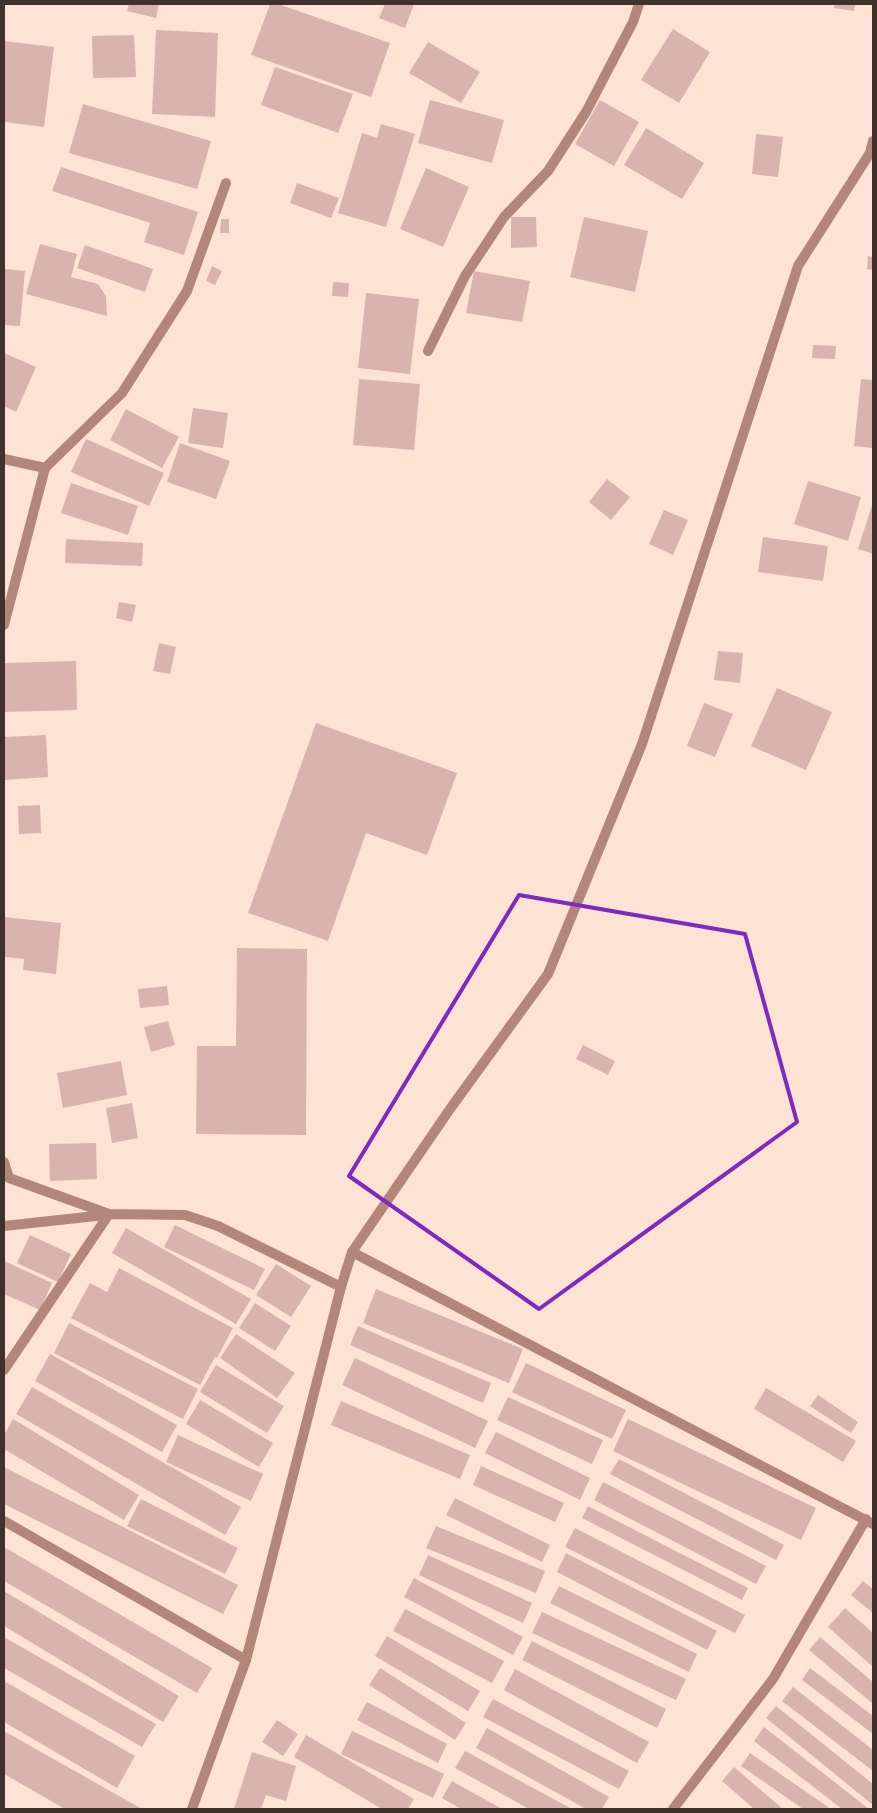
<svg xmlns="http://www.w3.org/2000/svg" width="877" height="1813" viewBox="0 0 877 1813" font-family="Montserrat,sans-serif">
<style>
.building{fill:#d9b3ae}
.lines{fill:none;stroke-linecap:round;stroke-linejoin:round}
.lane{stroke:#b28779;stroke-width:10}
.street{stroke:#b28779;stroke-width:10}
.marked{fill:none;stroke:#7b2cbf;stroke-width:4;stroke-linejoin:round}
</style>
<rect width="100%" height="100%" fill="#fee3d4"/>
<path class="building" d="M129,4H159L156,18L127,11Z
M270,4H278L390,43L371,97L251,55Z
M385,4H414L405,28L379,18Z
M835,4H855L854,11L834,8Z
M673,29L710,52L679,103L641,80Z
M156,30L218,33L215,117L152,114Z
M134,35L136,77L93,78L92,36Z
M4,41L54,47L44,127L4,122Z
M428,42L480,72L461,103L409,73Z
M275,67L353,94L338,133L261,105Z
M430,100L504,120L492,163L418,143Z
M600,100L639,122L614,166L575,144Z
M83,104L211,141L197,189L69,153Z
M381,124L415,134L386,227L338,213L362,133L377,138Z
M646,128L704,163L682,199L624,165Z
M756,134L783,137L778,177L752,174Z
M61,167L198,212L184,255L144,242L150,223L52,191Z
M426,168L469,187L443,247L400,229Z
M297,183L339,198L331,218L290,203Z
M511,217H536L537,247L511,248Z
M584,217L648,231L635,292L570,277Z
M221,219H229V233H220Z
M40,244L77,254L71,277L98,284L106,296L107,316L26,294Z
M85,245L153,269L145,292L77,268Z
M868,256L873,257V270L867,269Z
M212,266L222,271L215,285L206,281Z
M4,269L25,271L20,326L4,325Z
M474,271L530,281L522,322L466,313Z
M333,282L349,283L348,297L332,296Z
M366,293L419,299L410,374L358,368Z
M813,345L836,346L835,359L812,358Z
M4,353L36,367L16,412L4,406Z
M359,379L420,384L414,450L353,445Z
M861,379L873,380V448L854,446Z
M193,408L228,413L223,448L188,443Z
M126,409L179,437L162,468L110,440Z
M86,439L164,473L149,506L71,472Z
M180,443L230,461L216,499L167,482Z
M607,479L630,497L611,520L589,502Z
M808,481L861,497L848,541L794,524Z
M71,483L138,506L128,535L61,513Z
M873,502V554L858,549Z
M664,510L688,520L673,555L649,544Z
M763,537L828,546L823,581L758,572Z
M66,539L143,543L142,566L65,563Z
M119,602L136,605L132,622L116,618Z
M159,643L176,647L170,674L153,671Z
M718,651L743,653L740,683L714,680Z
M76,661L77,710L4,712V663Z
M777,688L832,712L806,770L751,746Z
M704,703L733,714L715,757L687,746Z
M316,723L457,773L427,855L366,833L328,941L248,913Z
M46,735L48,777L4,780V737Z
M40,805L41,833L19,834L18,806Z
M4,917L61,923L56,974L23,970L24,959L4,957Z
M237,948L307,949L306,1135L196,1134L197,1046H236Z
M167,986L169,1005L140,1008L138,989Z
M168,1021L175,1045L151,1052L144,1027Z
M583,1045L615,1061L608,1075L576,1059Z
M121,1061L127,1095L63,1108L57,1073Z
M132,1103L138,1138L112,1143L106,1108Z
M96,1143L97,1179L50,1181L49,1144Z
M175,1225L265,1269L254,1290L164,1247Z
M126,1228L251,1299L236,1324L112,1253Z
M30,1235L71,1254L58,1282L17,1263Z
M4,1261L52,1283L40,1310L4,1294Z
M276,1264L311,1286L291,1317L256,1295Z
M119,1268L233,1328L217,1358L215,1357L200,1385L71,1318L90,1283L107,1292Z
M376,1289L523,1349L509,1383L363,1323Z
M255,1303L291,1326L275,1351L239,1328Z
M69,1323L198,1389L183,1419L54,1353Z
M358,1326L491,1383L483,1403L350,1345Z
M236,1334L295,1373L277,1398L220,1358Z
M50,1354L177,1425L162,1452L35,1381Z
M355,1358L488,1421L475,1448L342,1385Z
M526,1363L626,1410L612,1439L512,1392Z
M216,1365L284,1406L267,1433L200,1392Z
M32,1387L241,1507L225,1535L16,1414Z
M766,1388L856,1441L843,1462L754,1409Z
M818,1395L858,1422L851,1433L810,1406Z
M508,1397L603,1440L592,1464L497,1420Z
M200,1400L273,1443L259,1467L186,1424Z
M341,1401L470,1455L460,1479L331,1425Z
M13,1419L139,1495L124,1520L4,1449V1435Z
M628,1419L816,1508L801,1540L613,1451Z
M496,1432L590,1478L580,1500L485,1453Z
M178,1435L263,1474L251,1501L166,1462Z
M619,1459L784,1545L776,1560L610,1474Z
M481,1466L564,1503L555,1522L473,1485Z
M4,1467L238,1585L223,1614L4,1504Z
M603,1482L766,1566L756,1584L594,1500Z
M455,1498L550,1545L542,1562L446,1515Z
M141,1499L238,1548L225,1574L127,1526Z
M588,1506L748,1588L742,1600L582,1518Z
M436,1526L545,1571L536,1593L426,1548Z
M575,1528L745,1615L735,1633L565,1547Z
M4,1547L212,1668L197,1693L4,1581Z
M566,1553L717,1631L707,1650L557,1572Z
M428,1555L532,1603L523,1623L419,1575Z
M414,1578L523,1637L513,1655L404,1597Z
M863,1581L873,1589V1613L851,1595Z
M559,1586L697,1654L689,1672L550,1603Z
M4,1591L179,1696L163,1722L4,1626Z
M845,1608L873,1633V1667L828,1627Z
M405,1609L504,1661L492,1683L393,1631Z
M542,1612L686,1679L676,1700L532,1633Z
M387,1636L480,1691L468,1711L375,1656Z
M4,1637L156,1724L142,1747L4,1668Z
M820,1637L873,1682V1704L809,1650Z
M532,1641L666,1709L657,1728L522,1660Z
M380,1668L466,1723L455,1740L369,1685Z
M810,1668L873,1716V1734L802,1680Z
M515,1669L649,1742L637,1763L504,1690Z
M4,1681L135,1756L117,1788L4,1722Z
M793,1687L873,1750V1771L782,1701Z
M493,1699L629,1771L619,1789L483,1717Z
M367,1702L447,1744L438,1763L357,1720Z
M776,1706L873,1784V1805L766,1718Z
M277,1720L298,1734L283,1756L262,1742Z
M764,1727L869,1809H842L754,1741Z
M487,1728L609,1797L602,1809H586L476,1748Z
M4,1731L142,1809H65L4,1774Z
M352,1731L444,1774L433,1798L341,1754Z
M306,1735L414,1799L408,1809H382L294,1757Z
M465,1751L572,1809H529L455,1768Z
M252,1752L296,1766L286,1801L266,1795L261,1809H234Z
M750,1753L831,1809H803L741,1766Z
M734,1767L783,1809H754L722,1781Z
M452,1781L502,1809H461L442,1798Z"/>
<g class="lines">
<path class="lane" d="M4,625L45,468
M4,1162L9,1178L109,1214
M4,1226L105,1215
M352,1252L873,1524
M4,1370L109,1214L185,1215L218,1226L341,1287
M4,1521L246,1660
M673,1809L773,1679L866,1519"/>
<path class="street" d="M428,351L465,276L504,217L548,171L586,112L633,22L639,4
M4,459L45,468L122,393L187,291L226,183
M192,1809L246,1660L341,1287L352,1252L450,1109L548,974L642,744L798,266L870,153L873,141"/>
</g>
<path class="marked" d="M519,895L745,934L797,1122L539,1309L349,1176Z"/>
<rect width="877" height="1813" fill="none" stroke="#3f322b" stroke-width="10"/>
</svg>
